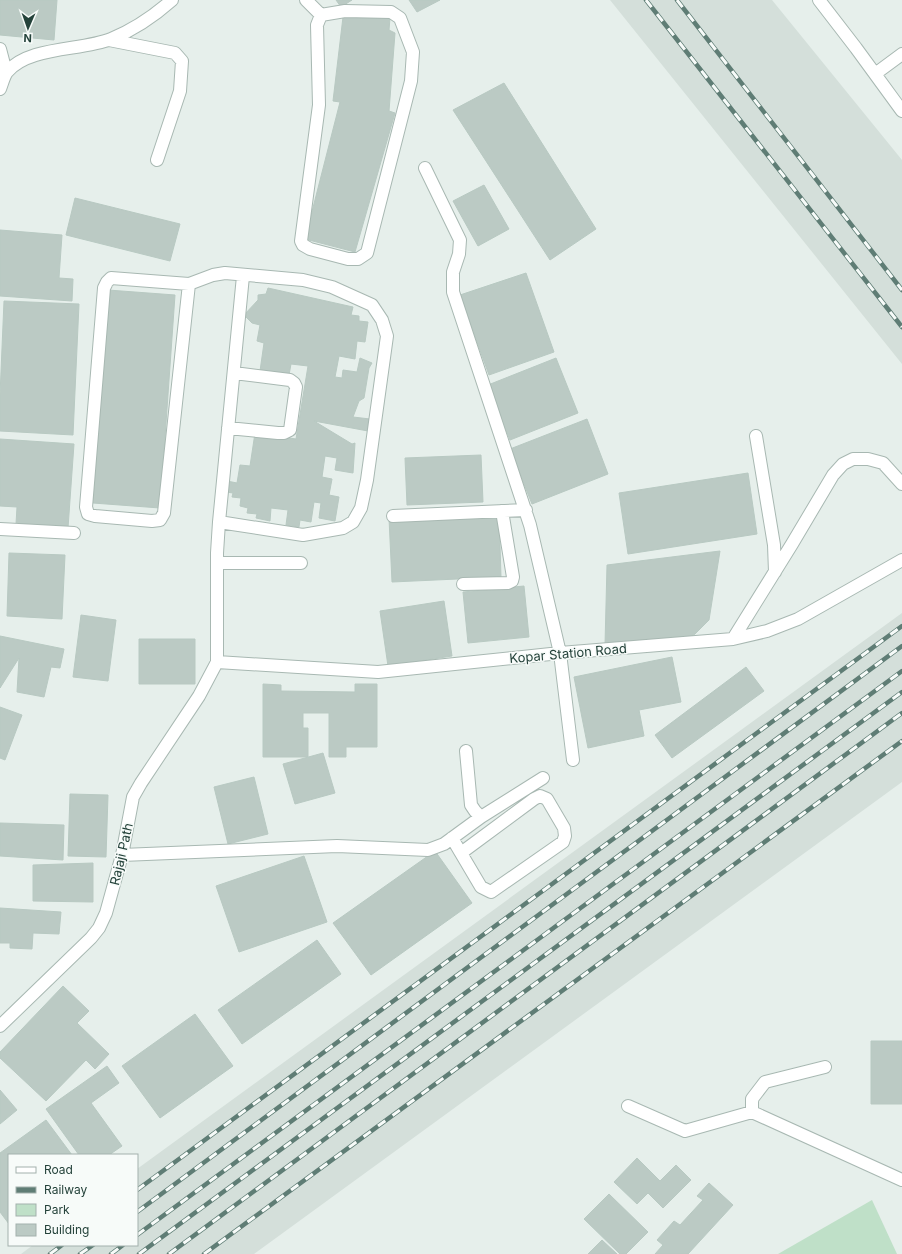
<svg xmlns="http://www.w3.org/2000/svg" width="902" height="1254" viewBox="0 0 902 1254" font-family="Inter,sans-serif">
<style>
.built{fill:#d4dfda}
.green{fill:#bfe0c8}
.building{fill:#bbcac4;stroke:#b8c9c2}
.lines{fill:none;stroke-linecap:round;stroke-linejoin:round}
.street-casing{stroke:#a8b8b2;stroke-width:14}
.street{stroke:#fff;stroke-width:12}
.rail-casing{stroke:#5f7d75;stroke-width:4.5}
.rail{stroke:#f7fbf9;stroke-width:3;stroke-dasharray:9;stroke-linecap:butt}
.labels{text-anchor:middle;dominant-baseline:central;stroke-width:3;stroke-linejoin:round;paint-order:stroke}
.street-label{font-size:13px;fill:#24423a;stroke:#f7fbf9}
</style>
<rect width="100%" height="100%" fill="#e6efeb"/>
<path class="built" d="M610,0H772L902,160V364Z
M902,613V782L254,1254H21L33,1245H137V1169Z"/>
<path class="green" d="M872,1200L897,1254H778Z"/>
<path class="building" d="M0,0H57L54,40L0,35Z
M336,0H352L341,7Z
M409,0H440L417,12Z
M353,15L390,18L389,30L395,33L389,111L395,113L355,252L305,239L340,102L333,101L343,17Z
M504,83L596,229L550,260L453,110Z
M484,185L509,229L478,246L453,201Z
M75,198L180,224L170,261L66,235Z
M0,230L62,235L59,278L73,279L72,301L0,296Z
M526,273L554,352L489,375L460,295Z
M268,288L353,307L351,315L359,316V321L368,322L365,342L357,341L355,359L339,356L335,377L342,378L343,370L357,372L360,358L372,363L369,368L364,398L359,401L353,417L370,419L368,431L314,421L352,444L355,443L353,473L335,470L337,458L325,456L322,477L332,479L329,495L339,497L335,521L319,518L321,503L314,502L311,522L300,520L299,527L286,525L288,510L271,508L270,521L256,518L257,514L247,513L248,508L240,506L241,498L232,497L233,493L226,492L227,481L237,483L240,465L250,466L255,433L296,439L308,366L291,364L289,375L260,371L264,343L257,341L260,325L252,323L244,315L258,300V295L266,294Z
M108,290L175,295L160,508L93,503Z
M4,301L79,304L73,435L0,431V395Z
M556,358L578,413L510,440L488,385Z
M587,419L608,474L532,504L510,449Z
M0,439L74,444L68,528L16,524L17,507L0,506Z
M481,455L483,502L407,505L405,458Z
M748,473L757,534L628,554L619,493Z
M499,514L501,577L392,582L389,518Z
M720,551L709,620L695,634L684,641L605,645L607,565Z
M9,553L65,555L62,619L7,616Z
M524,586L529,637L468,643L463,592Z
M444,601L452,656L388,666L380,611Z
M81,615L116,620L108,681L73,677Z
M0,636L64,649L60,668L51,667L44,697L17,692L19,658L0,688Z
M139,639H195V684H139Z
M672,657L681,702L639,710L644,736L588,748L574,677Z
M746,667L764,691L672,758L655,735Z
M263,684L281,685V691L355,692V684H377V747H346V757H329V713H303V728H308V757H263Z
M0,707L22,715L5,760L0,758Z
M323,753L335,793L295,804L283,764Z
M254,777L268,834L228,844L214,787Z
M70,794L108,795L106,857L68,856Z
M0,823L64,825L63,860L0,856Z
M435,851L472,903L371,975L333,923Z
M304,856L327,922L239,952L216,886Z
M93,863V902L33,901V865Z
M0,908L61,912L59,934L33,933L32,949L10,948V943H0Z
M317,940L341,974L242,1044L218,1010Z
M63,986L89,1011L77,1023L109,1054L95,1069L86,1060L46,1101L0,1058V1052Z
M195,1014L233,1066L160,1118L122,1066Z
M871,1041H902V1104H871Z
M107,1066L119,1083L91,1103L122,1146L109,1155H79L46,1109Z
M0,1090L17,1110L0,1124Z
M46,1120L72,1155H9V1224L0,1212V1153Z
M637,1158L660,1181L676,1165L691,1180L663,1208L648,1193L637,1204L614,1182Z
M709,1183L733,1205L688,1254H655L663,1245L657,1240L674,1221L680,1225L703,1200L697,1196Z
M609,1194L648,1232L626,1254H620L584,1219Z
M602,1240L617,1254H588Z"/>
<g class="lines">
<defs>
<path id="street" d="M306,0L321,15
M819,0L856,48L902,111
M345,11L391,12L400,18L413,52L411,81L367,253L358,259H348L310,249L303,245L301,241L319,105L317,25L321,15Z
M109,40L175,53L182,61L180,91L157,160
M0,49L6,72
M875,74L902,54
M0,89C2,84 4,76 7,72C29,46 81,51 111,39C133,30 154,16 172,0
M425,168L460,240L459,254L453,272V292L530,525L560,653L573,760
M189,284L111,278L107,282L104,288L86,507L88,514L95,516L152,521L160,520L164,513L189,284L213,275L225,273L303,280L332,287L372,305L382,320L387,336L367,480L361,508L353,522L343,528L303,535L219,522
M228,428L278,433H284L290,430L296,387L294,383L290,380L234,373
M756,436L774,545L775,572
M393,516L526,510
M0,529L74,533
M217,563H301
M463,584L508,583L512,581L513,577L502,511
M733,639L792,544L833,475L843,464L853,459H868L883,463L902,484
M217,662L378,672L560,653L733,639L767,631L798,619L902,560
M466,751L471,805L475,811L481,817L543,778
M452,838L481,887L491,892L563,842L565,836L564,828L547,799L540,796L534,799L461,853
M122,855L337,846L428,850L444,844L481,817
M0,1026L91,938L99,928L106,913L122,855L133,797L141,783L199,696L217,662V553L219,522L243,276
M825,1067L765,1082L752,1099V1112L902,1180
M628,1106L685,1131L752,1112"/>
</defs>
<use href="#street" class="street-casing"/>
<use href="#street" class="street"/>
<defs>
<path id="rail" d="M646,0L902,327
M677,0L902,290
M137,1190L902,626
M137,1212L902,646
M137,1235L902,671
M50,1254L62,1245
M80,1254L93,1245
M111,1254L123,1245
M139,1254L902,692
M169,1254L902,713
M204,1254L902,741"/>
</defs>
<use href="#rail" class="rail-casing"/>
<use href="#rail" class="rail"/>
</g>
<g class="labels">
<g class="street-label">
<text transform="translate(568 653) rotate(-5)">Kopar Station Road</text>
<text transform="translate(121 854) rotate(-77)">Rajaji Path</text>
</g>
</g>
<rect x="8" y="1154" width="130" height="92" fill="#f7fbf9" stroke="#a3b1ad"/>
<rect x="16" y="1167" width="20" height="6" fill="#ffffff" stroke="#a3b1ad"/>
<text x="44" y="1174" font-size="12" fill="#24423a">Road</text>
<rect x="16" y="1187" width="20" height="6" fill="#5f7d75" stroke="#a3b1ad"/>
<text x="44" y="1194" font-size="12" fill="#24423a">Railway</text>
<rect x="16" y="1204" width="20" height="12" fill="#bfe0c8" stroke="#a3b1ad"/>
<text x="44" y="1214" font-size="12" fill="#24423a">Park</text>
<rect x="16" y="1224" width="20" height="12" fill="#bbcac4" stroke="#a3b1ad"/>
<text x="44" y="1234" font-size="12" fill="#24423a">Building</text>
<g transform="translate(28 28) rotate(182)" stroke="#f7fbf9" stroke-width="3" paint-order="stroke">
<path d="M0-3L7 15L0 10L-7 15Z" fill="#24423a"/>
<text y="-6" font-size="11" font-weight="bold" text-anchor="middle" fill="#24423a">N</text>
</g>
</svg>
